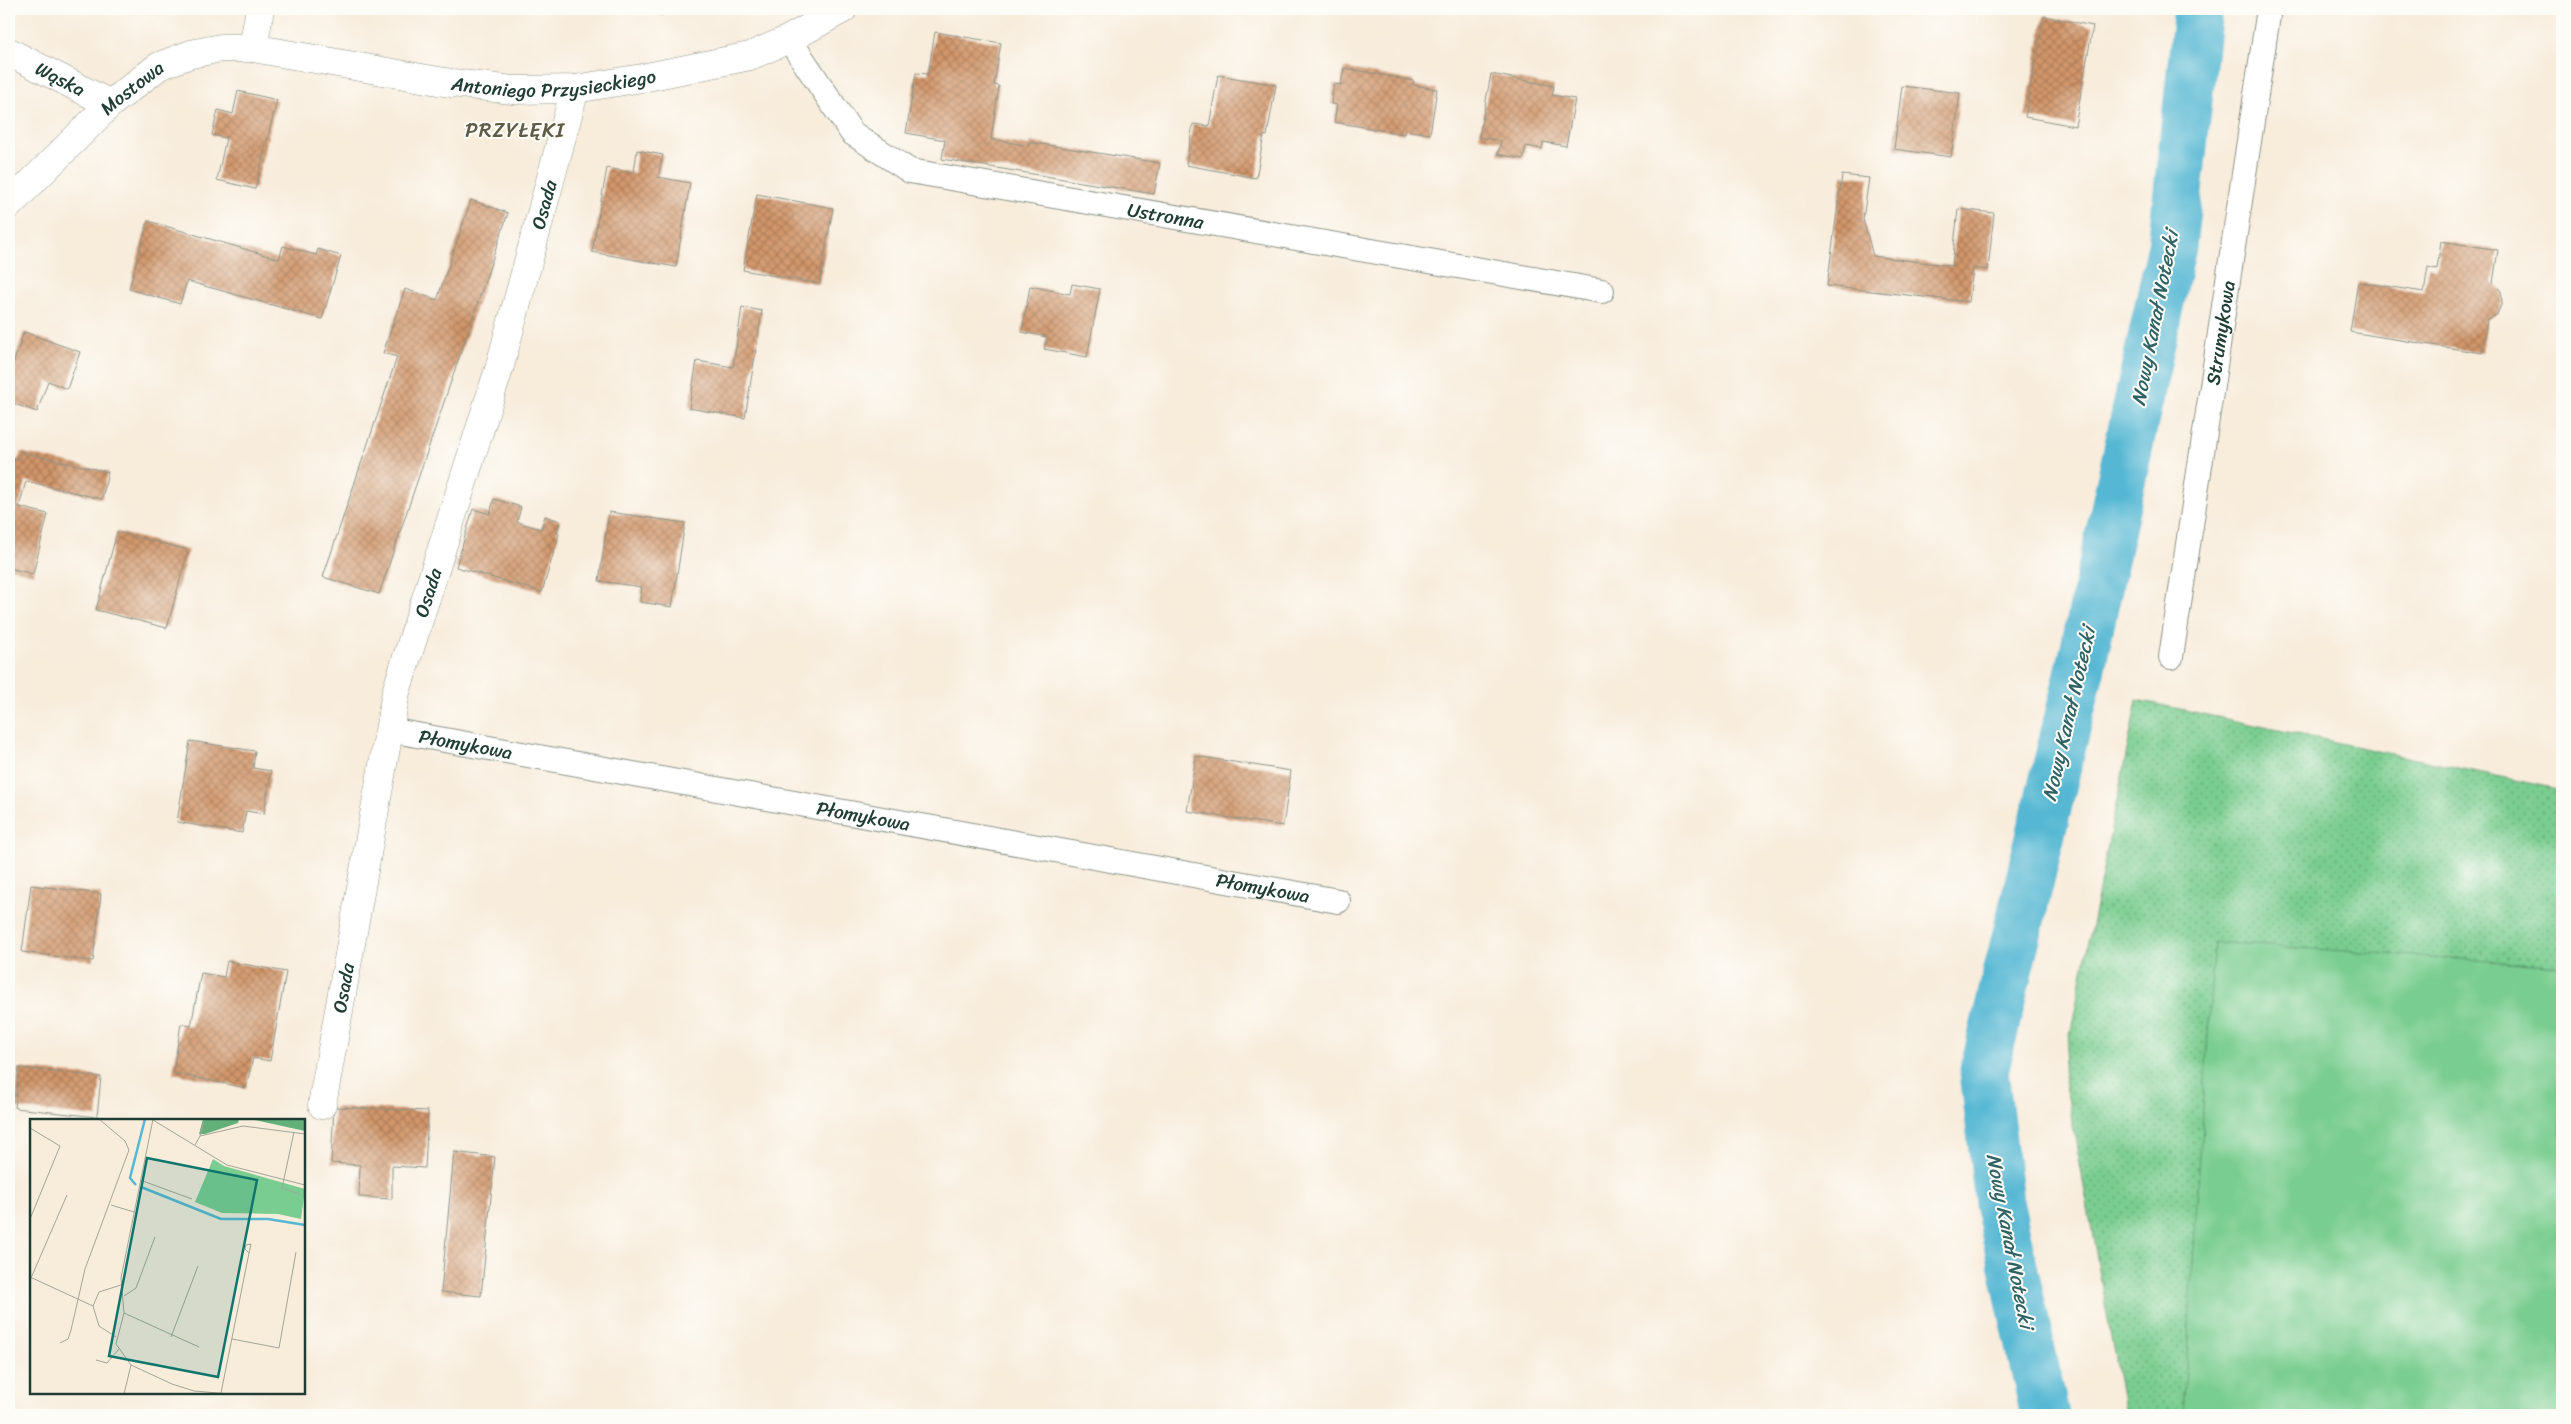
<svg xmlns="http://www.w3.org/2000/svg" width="2571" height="1424" viewBox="0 0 2571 1424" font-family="Sriracha,sans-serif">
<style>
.grass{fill:url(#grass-dots);stroke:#4c8562}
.garden{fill:#7acd90;stroke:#4c8562}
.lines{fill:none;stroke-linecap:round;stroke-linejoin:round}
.canal{stroke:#55b7d3;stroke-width:49}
.building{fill:url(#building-cross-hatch)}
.service-casing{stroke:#8c9488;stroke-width:26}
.minor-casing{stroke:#8c9488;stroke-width:29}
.service{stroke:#fff;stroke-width:24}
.minor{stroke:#fff;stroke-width:28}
.labels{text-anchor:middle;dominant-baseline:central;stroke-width:4;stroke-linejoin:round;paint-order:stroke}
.street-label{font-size:19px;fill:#1f3d34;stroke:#fdfcf7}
.water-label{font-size:20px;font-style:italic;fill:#2f6264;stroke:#fdfcf7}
.quarter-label{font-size:21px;letter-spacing:1px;fill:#5e5c47;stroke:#fdfcf7}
.inset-river{fill:none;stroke:#55b7d3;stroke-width:2.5}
.inset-road{fill:none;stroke:#a1a698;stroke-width:1}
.view{fill:#0f766e;fill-opacity:0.15;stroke:#0f766e;stroke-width:2.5}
.inset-edge{fill:none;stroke:#1f3d34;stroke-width:2.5}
</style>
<defs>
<pattern id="grass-dots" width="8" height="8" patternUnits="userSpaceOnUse" patternTransform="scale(1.25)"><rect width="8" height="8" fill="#7acd90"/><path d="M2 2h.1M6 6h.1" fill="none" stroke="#63a876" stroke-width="1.8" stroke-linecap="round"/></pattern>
<pattern id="building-cross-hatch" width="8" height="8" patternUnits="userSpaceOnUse" patternTransform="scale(1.25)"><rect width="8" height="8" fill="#d2966a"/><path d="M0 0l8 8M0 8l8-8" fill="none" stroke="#aa7c58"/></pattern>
</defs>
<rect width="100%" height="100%" fill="#fdfcf7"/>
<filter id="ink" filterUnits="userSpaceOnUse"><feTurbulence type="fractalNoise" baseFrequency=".02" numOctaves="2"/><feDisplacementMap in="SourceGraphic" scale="10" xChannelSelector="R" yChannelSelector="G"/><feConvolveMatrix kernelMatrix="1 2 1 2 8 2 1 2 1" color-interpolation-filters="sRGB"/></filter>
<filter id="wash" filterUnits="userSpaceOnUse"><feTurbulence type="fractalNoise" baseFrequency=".0096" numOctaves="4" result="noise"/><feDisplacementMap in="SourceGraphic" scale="20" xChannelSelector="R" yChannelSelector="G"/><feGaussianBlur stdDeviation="1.12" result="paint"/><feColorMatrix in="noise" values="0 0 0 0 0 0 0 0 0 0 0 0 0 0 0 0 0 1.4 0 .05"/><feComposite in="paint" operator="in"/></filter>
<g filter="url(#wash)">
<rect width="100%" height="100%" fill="#f8ecdb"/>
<path class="grass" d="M2137,700L2562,790V1415H2125L2063,1070Z"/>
<path class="garden" d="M2214,942L2562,966V1415H2183Z"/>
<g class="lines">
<path class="canal" d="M2045,1415L1999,1202L1984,1071L2082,662L2172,246L2198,9"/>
</g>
<g id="blocks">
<path class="building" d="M621,9H663L662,15Z
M2044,16L2093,26L2075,126L2025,117Z
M935,32L1001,43L994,85L999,86L991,139L1029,146V142L1160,163L1154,194L942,159L945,140L906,133L916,73L928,74Z
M1344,68L1414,81L1413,85L1437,89L1430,134L1405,130L1404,134L1334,122L1337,105L1331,104L1334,84L1341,85Z
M1491,74L1554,86L1552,95L1575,99L1566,146L1543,142L1542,149L1526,146L1523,159L1498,154L1501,141L1479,137Z
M1218,75L1276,85L1267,136L1264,135L1256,178L1186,165L1193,124L1209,126Z
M1902,86L1960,93L1951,157L1894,149Z
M238,91L277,100L255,189L217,180L226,138L212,135L218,110L233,114Z
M637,150L663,155L658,177L690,183L676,267L592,252L607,168L634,173Z
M1842,175L1869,178L1863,219L1873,256L1952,266L1958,209L1994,213L1988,270L1973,268L1969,302L1827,286Z
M757,194L833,208L819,284L743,270Z
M471,200L508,213L379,594L323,577L397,357L383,353L405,289L437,300Z
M148,221L279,259L283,246L316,255L318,249L341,256L322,319L187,281L180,304L129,289Z
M2441,241L2498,250L2493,283L2501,291L2502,303L2497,314L2487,320L2482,353L2350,332L2358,282L2424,292L2428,267L2437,269Z
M1072,284L1100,289L1087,357L1044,349L1047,337L1022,332L1030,286L1070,294Z
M742,307L762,311L745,418L689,408L697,361L733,367Z
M24,332L80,352L67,389L48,381L37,412L9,402V376Z
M21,452L108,472L102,499L26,481L19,507L48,514L33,574L9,568V458L18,460Z
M494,499L521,507L517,522L541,529L545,516L560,521L557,533L559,534L542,592L456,567L473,509L490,514Z
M609,512L685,523L672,607L640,602L642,587L599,581Z
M117,532L188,550L167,628L96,610Z
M190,741L255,751L253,768L271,771L264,814L246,811L242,833L177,822Z
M1196,756L1291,771L1283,826L1187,811Z
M31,885L101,894L93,961L22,952Z
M227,961L286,972L270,1061L253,1058L246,1088L173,1073L181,1024L191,1026L201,973L224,977Z
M19,1068L101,1077L97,1117L15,1108Z
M334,1107L428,1111L425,1168L392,1166V1199L359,1197L360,1165L331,1163Z
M454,1152L495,1157L481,1296L441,1292Z"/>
</g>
</g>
<g filter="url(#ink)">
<use href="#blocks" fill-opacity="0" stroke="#8c9488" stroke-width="1"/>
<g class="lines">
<defs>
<g id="service">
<path id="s1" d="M789,39L852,133L910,171L1602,291"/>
<path id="s2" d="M2171,657L2269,9"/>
<path id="s3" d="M389,730L1338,901"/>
</g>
<g id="minor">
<path d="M253,48L260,9"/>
<path id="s4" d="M9,52L110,104"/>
<path id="s5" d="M9,205L110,104L159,66L191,54L221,48H253L444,82L513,90L575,89L642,78L750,56L789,39L843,9"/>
<path id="s6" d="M322,1105L396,692L499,369L575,89"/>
</g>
</defs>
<use href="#service" class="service-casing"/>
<use href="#minor" class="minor-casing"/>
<use href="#service" class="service"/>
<use href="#minor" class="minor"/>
</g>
</g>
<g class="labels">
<g class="street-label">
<text stroke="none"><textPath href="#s5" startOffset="606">Antoniego Przysieckiego</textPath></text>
<text stroke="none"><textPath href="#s4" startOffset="58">Wąska</textPath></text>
<text stroke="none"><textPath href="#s5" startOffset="170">Mostowa</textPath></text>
<text stroke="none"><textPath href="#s6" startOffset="929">Osada</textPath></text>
<text stroke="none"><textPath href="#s1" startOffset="442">Ustronna</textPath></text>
<text stroke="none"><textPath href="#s2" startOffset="328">Strumykowa</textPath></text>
<text stroke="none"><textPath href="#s6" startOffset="524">Osada</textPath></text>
<text stroke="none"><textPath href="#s3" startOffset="78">Płomykowa</textPath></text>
<text stroke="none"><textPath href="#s3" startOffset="482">Płomykowa</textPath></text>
<text stroke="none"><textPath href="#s3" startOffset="888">Płomykowa</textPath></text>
<text stroke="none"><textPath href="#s6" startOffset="119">Osada</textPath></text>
</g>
<g class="water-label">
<text transform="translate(2155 318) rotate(-79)">Nowy Kanał Notecki</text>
<text transform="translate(2069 714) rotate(-77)">Nowy Kanał Notecki</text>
<text transform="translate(2010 1241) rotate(79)">Nowy Kanał Notecki</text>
</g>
<g class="quarter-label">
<text x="515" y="130">PRZYŁĘKI</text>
</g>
</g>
<g transform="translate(30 1119)">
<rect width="275" height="275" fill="#f8ecdb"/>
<path d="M183,40L194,47L275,70L271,100L248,95L192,94L165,83Z" fill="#7acd90"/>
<path d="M173,0H209L208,4L175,15H169ZM275,0V12L225,1V0Z" fill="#63b07a"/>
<path d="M193,49L245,63L237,95L184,81Z" fill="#7acd90"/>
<path class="inset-river" d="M106,66L100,59L115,0M111,68L191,100H238L275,106"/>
<path class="inset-road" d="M123,0L91,159L94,194L86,225L101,246L142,265L164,272L200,275M123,1L197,46L275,66M0,9L30,27L0,100M264,13L252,69L270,75M170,17L174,0M165,26L170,17L213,7L275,15M110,61L162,80M81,86L104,93M0,158L63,187M1,159L37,76M94,177L106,169L125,118M94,194L169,228M86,218L69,207L63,187L69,173L91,166M141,218L168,147M202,220L249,229L266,133M30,224L38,220L41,211L55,150L99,31L95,22L69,0M66,241L77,244L89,230M191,274L219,134L215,130L216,126L221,125L219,134M94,275L101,246"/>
<path class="view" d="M117,39L227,61L188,258L79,237Z"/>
<rect width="275" height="275" class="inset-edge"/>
</g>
<rect width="2571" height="1424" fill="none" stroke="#fdfcf7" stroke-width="30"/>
</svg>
